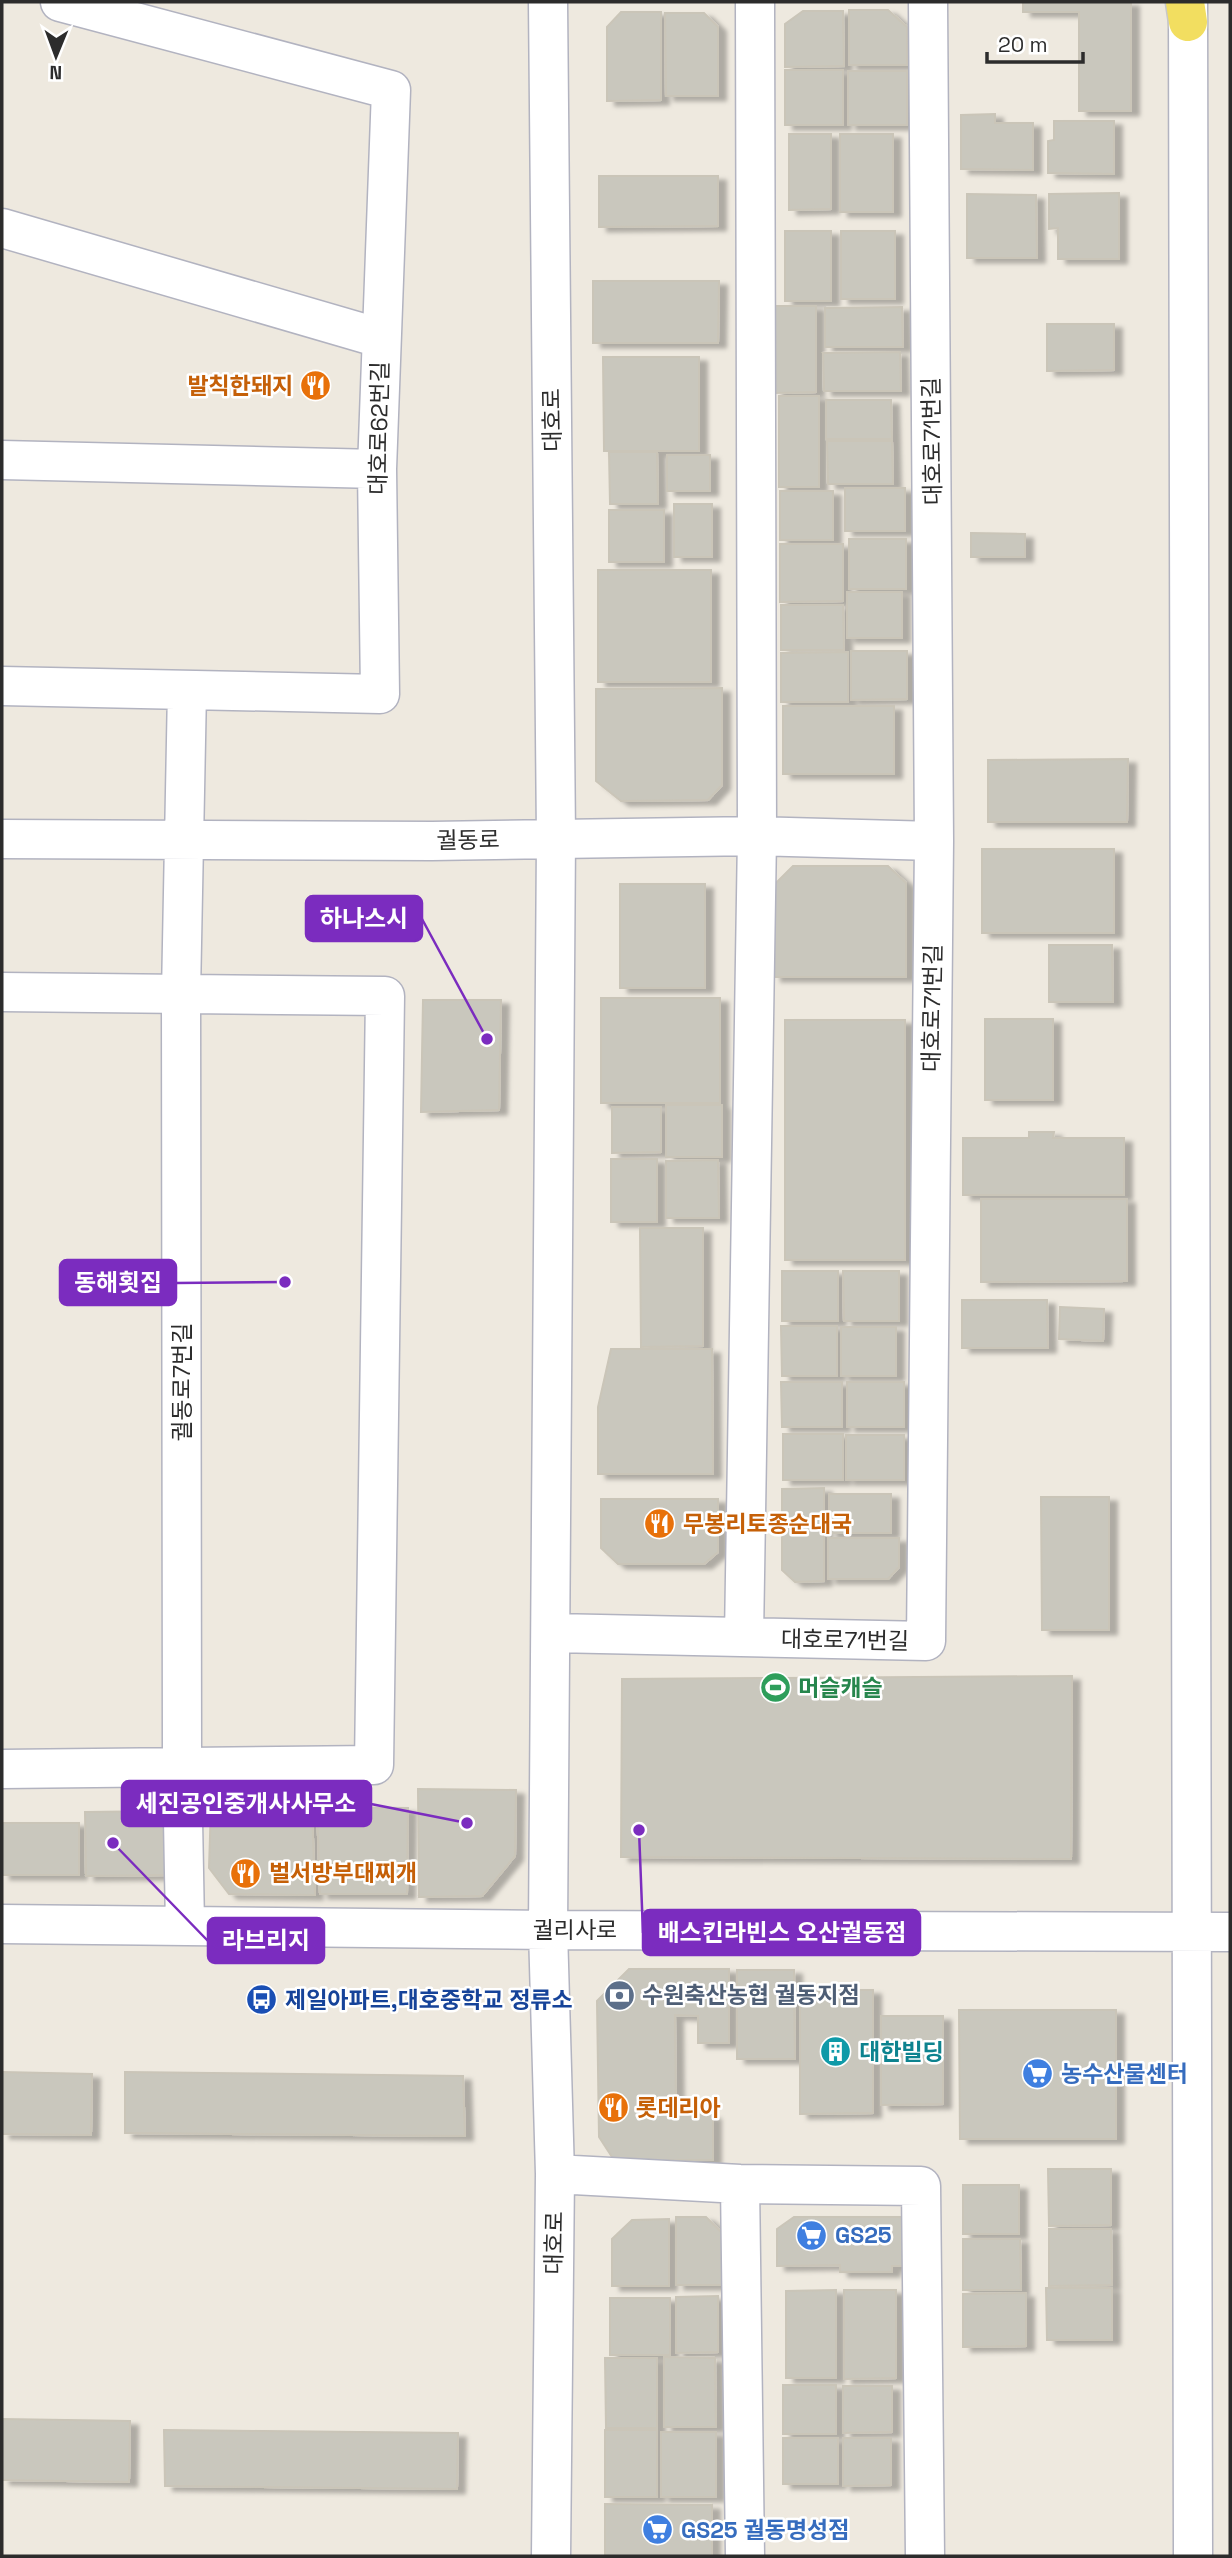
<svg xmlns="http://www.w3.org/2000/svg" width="1232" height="2558" viewBox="0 0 1232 2558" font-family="'Space Grotesk','Noto Sans KR',sans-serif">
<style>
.building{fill:#c9c7bd;stroke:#cac5b8;stroke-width:2;filter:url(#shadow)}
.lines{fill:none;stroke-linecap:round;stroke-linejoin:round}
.minor-casing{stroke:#b2b3c0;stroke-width:41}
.major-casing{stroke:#c8c8c8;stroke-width:41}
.minor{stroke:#fff;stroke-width:38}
.major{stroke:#f2de60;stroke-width:38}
.labels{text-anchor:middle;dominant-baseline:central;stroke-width:5;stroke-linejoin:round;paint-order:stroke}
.food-label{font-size:23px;font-weight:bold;fill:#c56008;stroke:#fff;text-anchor:start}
.street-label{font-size:23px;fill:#2c2c2c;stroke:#fff}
.leisure-label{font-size:23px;font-weight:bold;fill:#27864d;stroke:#fff;text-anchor:start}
.service-label{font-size:23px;font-weight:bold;fill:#4e5e75;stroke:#fff;text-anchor:start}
.transit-label{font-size:23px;font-weight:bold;fill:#164399;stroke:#fff;text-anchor:start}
.culture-label{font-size:23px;font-weight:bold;fill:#0d838f;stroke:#fff;text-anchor:start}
.shop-label{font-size:23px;font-weight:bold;fill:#366cbe;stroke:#fff;text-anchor:start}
.leader{fill:none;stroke:#7b2cbf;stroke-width:2.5}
.callout-dot{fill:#7b2cbf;stroke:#fff;stroke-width:2.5}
.callout{fill:#7b2cbf;stroke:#7b2cbf;stroke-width:2.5}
.callout-label{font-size:24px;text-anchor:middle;font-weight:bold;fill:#fff}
</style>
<defs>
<filter id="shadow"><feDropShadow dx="8" dy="4.5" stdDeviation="2" flood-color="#0004"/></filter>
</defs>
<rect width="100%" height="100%" fill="#eee9df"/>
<path class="building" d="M1023,2H1131V111H1079V12H1023Z
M849,10H888L907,27V65H849Z
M803,11H843L844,66L785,67V24Z
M621,12H661V100L607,101V27Z
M665,13H704L718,27V96H666Z
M785,70H843V125H785Z
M848,71H907V125H848Z
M995,114V123H1033V170L961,169V115Z
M1054,121H1114V174L1048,173V141L1054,140Z
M789,134H831V209L789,210Z
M840,134H893V212H840Z
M599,176H718V226L599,227Z
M1119,193V259H1058V228L1049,229V194Z
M967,194L1036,195L1037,258H967Z
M785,231H831V301H785Z
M841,231H895V299H841Z
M593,281H719L718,343H593Z
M775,306H816V392L775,393Z
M902,307L903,347H825V308Z
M1047,324H1114V370L1047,371Z
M900,352L901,391H824L823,353Z
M603,357H699V451H604Z
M779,396H819V487H779Z
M826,400H891L892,439H826Z
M827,441H892L893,484H828Z
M609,452H657L658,504H610Z
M667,455H710V491H667Z
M845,488H905V531H845Z
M780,491H833V540H780Z
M674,504H712V557H674Z
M609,510H664V562H609Z
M971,533L1025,534V557H971Z
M849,539H906V589H849Z
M780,544H843V601L780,602Z
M598,570H711V682H598Z
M847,592H902V638H847Z
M781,605H843L844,650H781Z
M851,651H907V699L851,700Z
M848,652V702H781V653Z
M722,688V785L708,800L621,801L596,781V689Z
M783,706H894V774H783Z
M1128,759L1127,822H988V760Z
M982,849H1114V933H982Z
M793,866H888L906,883V977H773V886Z
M620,884H705V988H620Z
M1049,945H1112L1113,1002H1049Z
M601,998H720V1103H601Z
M423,1000H501L499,1110L421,1112Z
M985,1019H1053V1100H985Z
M785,1020H905V1260H785Z
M666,1105H722V1157H666Z
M612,1107H661V1152L612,1153Z
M1029,1132H1054L1053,1138H1124V1195H963V1138H1029Z
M611,1159H657V1222H611Z
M718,1160L719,1218H666V1161Z
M981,1199H1127V1281L981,1282Z
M640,1228H703V1346L641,1347Z
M782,1271H838V1321H782Z
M843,1271H899V1321H844Z
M962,1300H1047L1048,1348H962Z
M1060,1307L1104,1309L1103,1341L1059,1339Z
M781,1326H837V1376H782Z
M841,1327H896V1376H841Z
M611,1349H712L713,1474H598V1407Z
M781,1382H842V1427H782Z
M847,1382H904V1427H847Z
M783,1434H843V1480H783Z
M846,1435H904V1480H846Z
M824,1488V1581L795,1582L782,1570V1489Z
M829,1494H891V1533H829Z
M1041,1497H1109V1630H1042Z
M601,1499H718V1552L704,1564H618L601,1548Z
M828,1538H899V1567L888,1579H828Z
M1072,1676L1071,1859L621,1857L622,1679Z
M418,1789L516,1790L515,1856L482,1896L419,1897Z
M211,1805L312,1809L315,1895L229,1894L209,1868Z
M317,1807L408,1808L407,1894H320Z
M170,1811L169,1875L86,1876L85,1812Z
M2,1823H79V1875H2Z
M629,1969H729V2043H698V2016L675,2015L676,2114L713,2115V2160H614L599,2137L597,2001Z
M737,1970H794L795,2059H737Z
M800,1990H873V2113L800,2114Z
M959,2010H1116V2139H960Z
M881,2016H943V2104L881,2105Z
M2,2072L92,2074L91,2135L2,2134Z
M125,2072L463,2076L465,2136L125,2133Z
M1048,2169H1111V2225L1049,2226Z
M963,2185H1019V2234H963Z
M676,2217H706L723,2234V2285H676Z
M794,2217H905V2266H892V2272H840V2265L777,2266V2229Z
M669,2219V2286H612V2239L632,2220Z
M1049,2229H1111L1112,2285L1049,2286Z
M963,2239H1020L1021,2290H963Z
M1046,2288H1112V2340H1047Z
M836,2290V2378H786V2291Z
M844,2290H896V2378L844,2379Z
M1026,2293V2346L963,2347V2294Z
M718,2296V2352L676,2353V2297Z
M610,2298H670V2355H610Z
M664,2357L715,2358L716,2427H664Z
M605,2358H657V2428H606Z
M783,2385H836V2434H783Z
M843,2386H892V2432L843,2433Z
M2,2419L130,2421L129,2482L2,2480Z
M164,2430L458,2433L457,2489L165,2486Z
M605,2430H657V2497H605Z
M661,2432H716V2497H661Z
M783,2438H838V2484H783Z
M843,2438H891V2485L843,2486Z
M605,2504L712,2505V2556H605Z"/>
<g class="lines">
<defs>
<path id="minor" d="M548,2L556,838L548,1930L555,2174L551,2556
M1188,2L1193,2556
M2,228L380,338
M2,460L377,469
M2,686L380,694L377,469L391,90L60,2
M2,839L432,841L757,836L934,841
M2,992L385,996L374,1765L2,1769
M553,1633L926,1641L934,841L928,2
M744,1637L757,836L755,2
M2,1924L548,1930L1230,1932
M185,1925L182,1767L181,994L187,690
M555,2174L740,2184L921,2186L925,2556
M740,2184L745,2556"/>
<path id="major" d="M1185,2L1188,22"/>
</defs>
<use href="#minor" class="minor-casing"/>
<use href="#major" class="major-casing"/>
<use href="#minor" class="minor"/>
<use href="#major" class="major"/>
</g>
<defs>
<symbol id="restaurant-disc" viewBox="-11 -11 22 22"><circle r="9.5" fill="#e8710a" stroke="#fff"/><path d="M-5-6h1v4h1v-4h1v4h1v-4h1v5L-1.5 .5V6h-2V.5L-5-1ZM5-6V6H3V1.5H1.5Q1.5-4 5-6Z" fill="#fff"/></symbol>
<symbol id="stadium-disc" viewBox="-11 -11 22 22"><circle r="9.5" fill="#2e9e5b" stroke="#fff"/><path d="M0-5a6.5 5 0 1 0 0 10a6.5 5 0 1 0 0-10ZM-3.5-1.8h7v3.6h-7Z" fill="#fff"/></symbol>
<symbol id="bank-disc" viewBox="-11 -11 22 22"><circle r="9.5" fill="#5c6f8a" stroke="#fff"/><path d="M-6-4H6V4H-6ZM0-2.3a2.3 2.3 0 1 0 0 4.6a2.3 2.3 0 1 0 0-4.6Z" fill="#fff"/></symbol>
<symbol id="bus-disc" viewBox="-11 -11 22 22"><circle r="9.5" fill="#1a4fb4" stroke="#fff"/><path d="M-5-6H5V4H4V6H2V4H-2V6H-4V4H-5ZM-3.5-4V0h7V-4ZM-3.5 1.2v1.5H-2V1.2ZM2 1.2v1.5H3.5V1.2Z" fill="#fff"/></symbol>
<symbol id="building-disc" viewBox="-11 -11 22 22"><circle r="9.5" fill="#0f9aa8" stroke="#fff"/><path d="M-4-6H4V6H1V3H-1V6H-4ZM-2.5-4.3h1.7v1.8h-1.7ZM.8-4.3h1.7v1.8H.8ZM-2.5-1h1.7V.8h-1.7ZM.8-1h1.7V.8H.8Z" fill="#fff"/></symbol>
<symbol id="supermarket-disc" viewBox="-11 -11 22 22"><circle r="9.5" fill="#3f7fe0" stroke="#fff"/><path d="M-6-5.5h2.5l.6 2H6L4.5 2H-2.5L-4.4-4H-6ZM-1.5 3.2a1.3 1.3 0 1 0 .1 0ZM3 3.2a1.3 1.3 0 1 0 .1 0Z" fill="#fff"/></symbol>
</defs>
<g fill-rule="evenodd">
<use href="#restaurant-disc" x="298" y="368" width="35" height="35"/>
<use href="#restaurant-disc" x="642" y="1506" width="35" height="35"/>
<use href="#stadium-disc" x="758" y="1670" width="35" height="35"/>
<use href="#restaurant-disc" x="228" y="1856" width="35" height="35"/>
<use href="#bank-disc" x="602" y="1978" width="35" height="35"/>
<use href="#bus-disc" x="244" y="1982" width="35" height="35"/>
<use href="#building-disc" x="818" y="2034" width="35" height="35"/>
<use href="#supermarket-disc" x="1020" y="2056" width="35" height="35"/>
<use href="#restaurant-disc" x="596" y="2090" width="35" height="35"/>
<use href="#supermarket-disc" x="794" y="2218" width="35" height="35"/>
<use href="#supermarket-disc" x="640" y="2512" width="35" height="35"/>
</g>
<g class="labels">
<g class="food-label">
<text x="293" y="386" text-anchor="end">발칙한돼지</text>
<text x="683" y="1524">무봉리토종순대국</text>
<text x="269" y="1873">벌서방부대찌개</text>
<text x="636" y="2108">롯데리아</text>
</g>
<g class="street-label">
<text transform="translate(552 420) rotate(-91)">대호로</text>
<text transform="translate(379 428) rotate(-89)">대호로62번길</text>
<text transform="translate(932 441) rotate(-91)">대호로71번길</text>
<text transform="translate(468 840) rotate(-1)">궐동로</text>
<text transform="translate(932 1008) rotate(-89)">대호로71번길</text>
<text transform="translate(182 1382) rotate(-90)">궐동로7번길</text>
<text transform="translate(845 1640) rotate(1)">대호로71번길</text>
<text x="575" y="1930">궐리사로</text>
<text transform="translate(554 2243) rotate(-89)">대호로</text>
</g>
<g class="leisure-label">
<text x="798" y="1688">머슬캐슬</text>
</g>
<g class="service-label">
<text x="642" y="1995">수원축산농협 궐동지점</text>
</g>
<g class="transit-label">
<text x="285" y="2000">제일아파트,대호중학교 정류소</text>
</g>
<g class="culture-label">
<text x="859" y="2052">대한빌딩</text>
</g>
<g class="shop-label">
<text x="1061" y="2074">농수산물센터</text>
<text x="835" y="2235">GS25</text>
<text x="681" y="2530">GS25 궐동명성점</text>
</g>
</g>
<path class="leader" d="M487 1039L422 919M285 1282L176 1283M467 1823L371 1804M639 1830L643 1933M113 1843L208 1941"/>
<g class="callout-dot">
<circle cx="487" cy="1039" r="7"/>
<circle cx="285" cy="1282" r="7"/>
<circle cx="467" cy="1823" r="7"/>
<circle cx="639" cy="1830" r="7"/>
<circle cx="113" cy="1843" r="7"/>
</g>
<g class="callout">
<rect x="306" y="896" width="116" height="45" rx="7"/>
<rect x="60" y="1260" width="116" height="45" rx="7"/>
<rect x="122" y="1781" width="249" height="45" rx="7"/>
<rect x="643" y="1910" width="277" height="45" rx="7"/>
<rect x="208" y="1918" width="116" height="45" rx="7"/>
</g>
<g class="callout-label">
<text x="364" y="927">하나스시</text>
<text x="118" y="1291">동해횟집</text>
<text x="246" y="1812">세진공인중개사사무소</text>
<text x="782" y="1941">배스킨라빈스 오산궐동점</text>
<text x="266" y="1949">라브리지</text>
</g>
<rect width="1232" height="2558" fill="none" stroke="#2c2c2c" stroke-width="7"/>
<g transform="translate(56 56) rotate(181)" stroke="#ffffff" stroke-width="5" paint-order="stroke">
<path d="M0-5L12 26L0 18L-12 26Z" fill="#2c2c2c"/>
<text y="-10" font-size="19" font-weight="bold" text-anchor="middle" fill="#2c2c2c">N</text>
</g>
<path d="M987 52v10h96v-10" fill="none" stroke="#2c2c2c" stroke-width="3.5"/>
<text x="998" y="52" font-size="21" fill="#2c2c2c" stroke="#ffffff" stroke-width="5" paint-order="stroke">20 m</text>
</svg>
